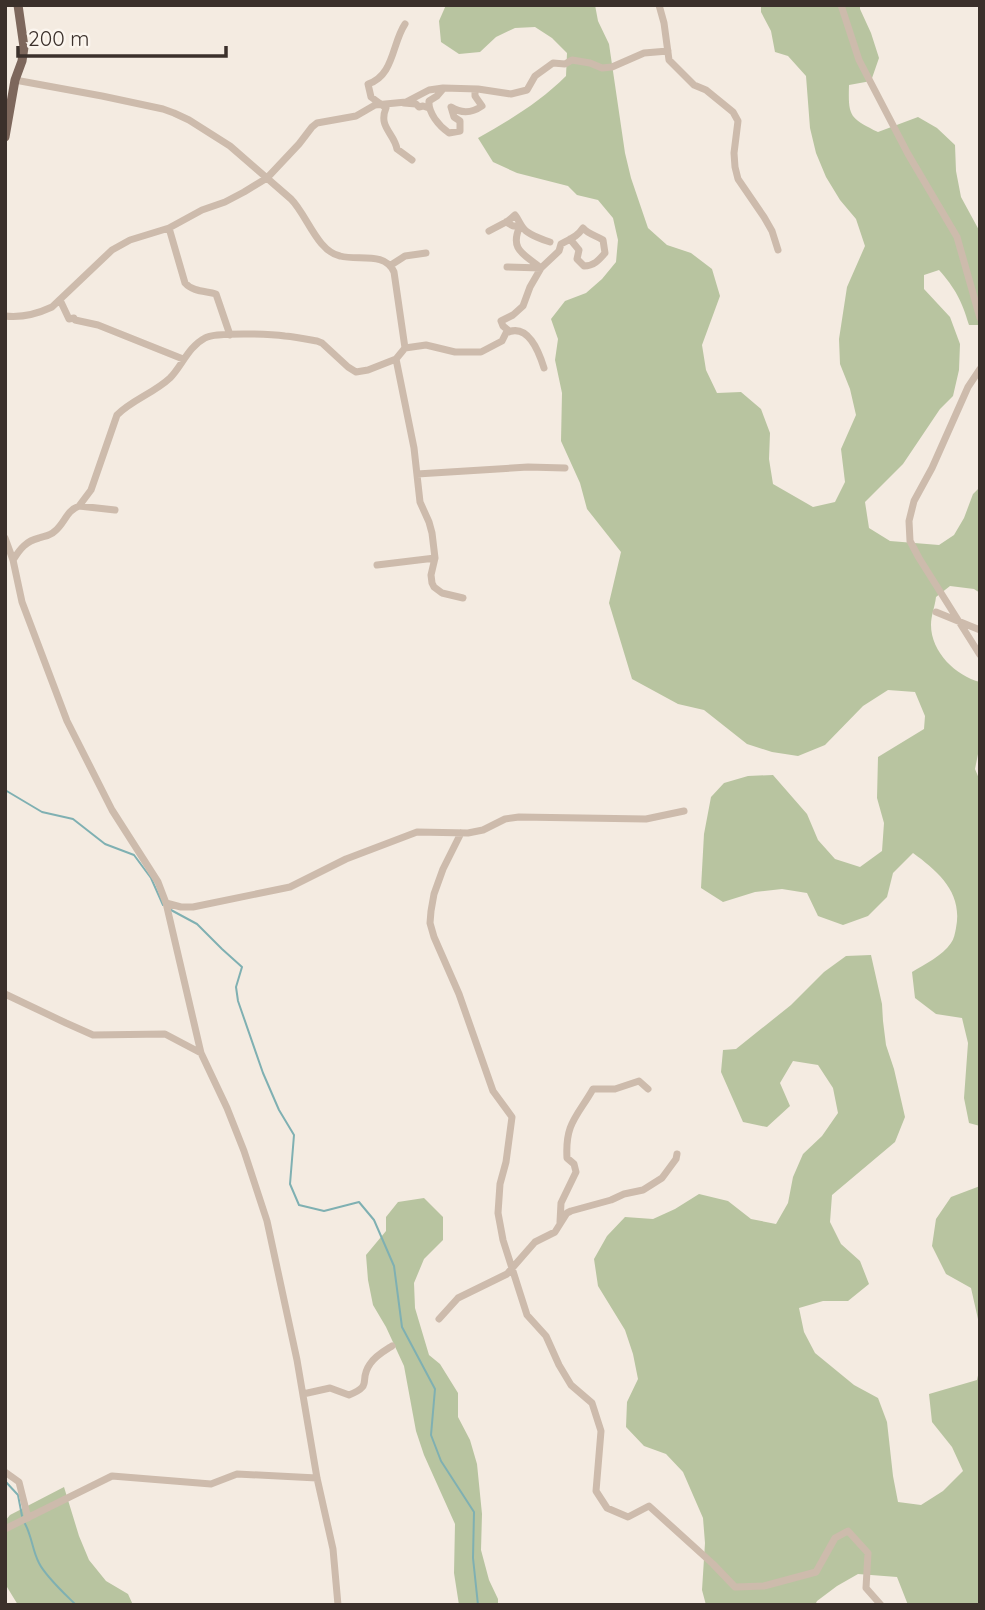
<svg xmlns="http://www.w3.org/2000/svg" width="985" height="1610" viewBox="0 0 985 1610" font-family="Quicksand,sans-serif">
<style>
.green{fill:#b8c4a0}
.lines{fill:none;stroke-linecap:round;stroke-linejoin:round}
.stream{stroke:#7fb0b2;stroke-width:2}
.minor{stroke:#cdbbac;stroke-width:7}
.major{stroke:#7d675c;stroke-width:9}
</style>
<rect width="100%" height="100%" fill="#f4ebe1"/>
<path class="green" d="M446,5H595L598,21L609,44L625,153L631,178L648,228L667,245L691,253L712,269L720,296L702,345L706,370L717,393L741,392L761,409L770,433L769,459L773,484L813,507L835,502L845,482L841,449L856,415L850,389L840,364L839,339L847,287L865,246L856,219L840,200L826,177L816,153L810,128L806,76L788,56L775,52L771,31L761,12V5H860V9L871,33L879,58L871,81L849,85C848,117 850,118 878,132L918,117L937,128L955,145L956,171L961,197L980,232V325H969C962,301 955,288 939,270L924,275V289L950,317L960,344L959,370L953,396L940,409L903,464L865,502L869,528L890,541L939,545L954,535L964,518L973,494L980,487V593L974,589L950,586L936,597C935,606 931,616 931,625C931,652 956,676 980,682V744L975,769L980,781V1126L969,1123L964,1098L968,1043L962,1018L936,1014L915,998L912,972C925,964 942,956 951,943C954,939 955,933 956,928C963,893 939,872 913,853L893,873L887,897L868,916L843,925L818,916L807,893L782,889L755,892L723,902L701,888L704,834L711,797L724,783L748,776L773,775L807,814L818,840L835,859L860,867L882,851L884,823L877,798L878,757L924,729L925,716L915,692L888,690L863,706L825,745L798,756L772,752L747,744L704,710L678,704L632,679L609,603L621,552L587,509L580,483L561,441L562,393L555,360L558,339L551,319L565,301L586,293L602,279L616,262L618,240L613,218L598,200L577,195L568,186L517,173L493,162L478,138C510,120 540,102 566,76L567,53L552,38L535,27L515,28L496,37L480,52L459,54L441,42L439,21Z
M871,955L882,1004L883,1021L886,1045L894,1069L905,1117L895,1142L832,1195L830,1222L841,1244L860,1261L869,1284L848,1301H823L799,1308L804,1332L815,1353L854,1385L878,1398L887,1422L893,1476L898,1502L921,1505L943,1491L963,1471L952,1447L932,1422L929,1394L977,1380L980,1366V1605H908L897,1577L858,1574L837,1586L817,1601L815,1605H706L702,1590L705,1543L703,1518L683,1472L666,1454L644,1446L626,1427L627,1402L638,1379L633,1354L625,1330L598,1286L594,1259L607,1236L625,1217L653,1219L675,1209L699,1194L728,1201L751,1219L776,1224L788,1203L793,1177L803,1154L822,1136L838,1113L833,1088L818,1065L793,1061L780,1083L790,1106L767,1127L743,1122L721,1072L723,1050L736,1049L791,1005L824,972L846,956Z
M980,1186V1328L971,1288L946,1274L932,1246L936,1219L951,1197Z
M424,1198L443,1217V1240L424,1259L414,1283L415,1308L429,1355L440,1364L458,1393V1417L470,1440L477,1464L482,1514L481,1550L489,1580L498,1599V1605H459L454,1573L455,1524L424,1455L416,1431L404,1366L386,1327L373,1305L368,1280L366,1255L386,1231V1217L398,1202Z
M64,1487L79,1536L89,1560L106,1581L128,1594L133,1605H18L7,1587L5,1578L7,1548L5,1521L10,1515Z"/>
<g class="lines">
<path class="stream" d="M5,790L42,812L73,819L105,844L134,855L151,878L163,905
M171,910L197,924L222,949L242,967L236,987L238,1001L263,1073L279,1110L294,1135L290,1184L299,1205L324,1211L359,1202L374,1220L394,1266L402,1327L435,1389L431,1435L441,1461L474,1512L473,1558L478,1605
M5,1481L18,1495L22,1516
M24,1522C32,1535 32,1550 39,1563C46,1577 65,1594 76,1605"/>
<path class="minor" d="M659,5L664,23L669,60L694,85L706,90L733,112L738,121L734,153L735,167L738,179L764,217L772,231L778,250
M841,5L859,60L908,154L957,237L980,318
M405,24C392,43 394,76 368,84L371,97L386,108C378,127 394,133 397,149L412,160
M15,80L102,96L163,109L174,113L189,120L230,146L291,199C307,215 317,251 340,256C358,261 385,251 394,272L405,348L396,359L368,370L356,372L348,367L322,343L317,341C306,339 296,337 285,336C271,334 215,332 205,338C188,347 182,366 170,378C154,393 132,400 117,415L91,490L79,506
M443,89L437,96L429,101C428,113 439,126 449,133L460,131V121L454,117L451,107C462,114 472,113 482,106L475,96V89
M404,103L416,104L419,107L423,106L429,108
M506,222L513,226H520C509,250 524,254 541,268L530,287L523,306L513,315L501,321L503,326L509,331
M169,228L185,283C193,292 206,291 216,294L230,335
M489,231L508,221L515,215C519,220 521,227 526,231C531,235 543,240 550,242
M391,265L405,256L426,253
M507,267L541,268L559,251L561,244C571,238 576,238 583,228C588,234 597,236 603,240L605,253C599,260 594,266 584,266L577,259L579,250L570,239
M60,300L69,319L74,318L75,320L98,325L183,359
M5,316C22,318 37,314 52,307L112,250L130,240L169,228L202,210L225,202L244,192L267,178L299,144L312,127L317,123L356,116L375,105L406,102L429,90L443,88L478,89L511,94L527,90L535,76L553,63L565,64L572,60L590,63L602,68L612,67L644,53L668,51
M405,348L426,345L455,352H481L502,341L506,333C528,322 539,352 544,368
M396,359L414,448L420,502L429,522L432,533L435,558L431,575L432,583L434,587L442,593L463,598
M980,369L968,387L932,468L914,501L909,521L910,541L919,558L980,655
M417,474L528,467L565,468
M5,538L13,560L22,602L67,721L112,810L158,882L166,903L201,1053L227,1108L244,1151L267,1221L297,1360L317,1478L333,1549L338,1605
M13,560C20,549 26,541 39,538C45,536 50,536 55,531C65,523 66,511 79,506L115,510
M377,565L435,558
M936,612L980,630
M461,833L443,869L434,894L431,911L430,923L434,937L459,994L493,1091L512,1117L506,1162L500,1184L498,1213L503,1240L527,1315L546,1336L559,1365L571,1385L592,1403L601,1431L596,1491L607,1508L628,1517L649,1506L713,1564L735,1587L764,1586L816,1572L835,1538L848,1531L868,1553L866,1588L881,1605
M166,903L181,907H193L290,887L346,859L417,832L468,833L483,830L505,819L519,817L646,819L684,811
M5,994L66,1023L93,1035L165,1034L201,1053
M560,1222L561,1203L576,1172L574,1164L567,1158C565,1123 577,1117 593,1089H615L639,1081L648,1089
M439,1319L458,1298L507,1274L535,1242L555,1232L567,1213L571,1211L611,1200L624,1194L643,1190L662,1178L676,1159L677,1154
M303,1394L330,1388L349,1395C374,1385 358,1381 370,1364C375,1356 384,1351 392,1346
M5,1472L19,1482L28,1518
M5,1529L112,1476L211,1484L237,1474L317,1478"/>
<path class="major" d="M5,137L15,80L22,61L24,47L18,5"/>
</g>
<rect width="985" height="1610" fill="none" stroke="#3b302b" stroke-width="14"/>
<path d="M18 46v10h208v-10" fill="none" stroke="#3b302b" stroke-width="3.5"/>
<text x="28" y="46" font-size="21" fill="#3b302b" stroke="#fbf5ee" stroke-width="5" paint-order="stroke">200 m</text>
</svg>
